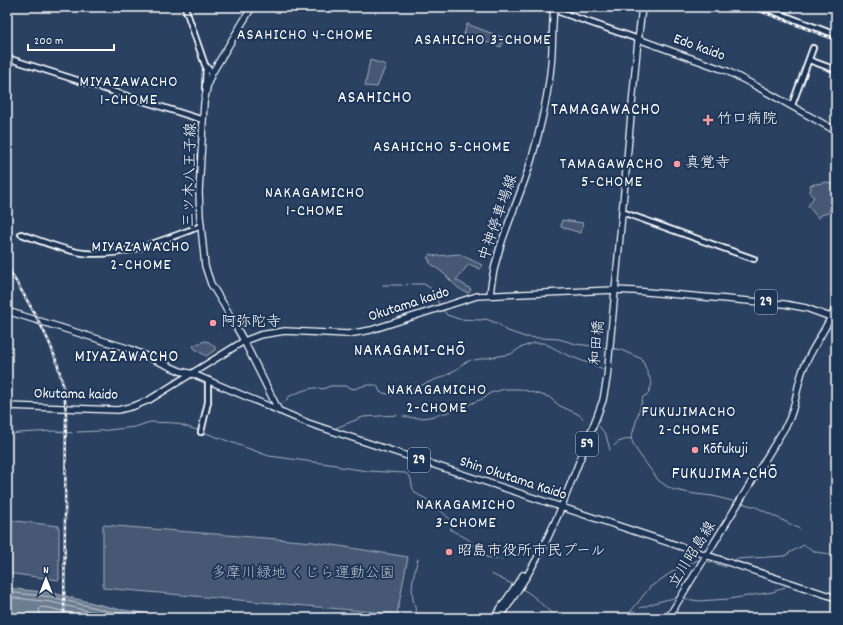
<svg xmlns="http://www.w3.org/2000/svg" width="843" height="625" viewBox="0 0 843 625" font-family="Dekko,'Klee One',sans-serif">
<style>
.green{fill:#465975;stroke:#a2acba}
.water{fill:#6d7d92;stroke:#a7b1be}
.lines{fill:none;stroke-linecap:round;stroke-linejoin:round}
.shore{stroke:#c5cbd3;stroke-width:1}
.stream{stroke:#a7b1be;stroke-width:1}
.minor-casing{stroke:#fff;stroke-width:8}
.major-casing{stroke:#fff;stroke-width:8}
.minor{stroke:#1d3557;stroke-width:4.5}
.major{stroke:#1d3557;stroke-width:5.5}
.rail-casing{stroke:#fff;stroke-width:2.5}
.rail{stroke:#1d3557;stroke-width:1;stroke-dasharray:3;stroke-linecap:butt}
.poi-dot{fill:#ff9aa2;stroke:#1d3557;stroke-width:1.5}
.labels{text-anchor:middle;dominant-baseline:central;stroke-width:4;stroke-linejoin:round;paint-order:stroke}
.shield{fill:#1d3557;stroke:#bbc2cd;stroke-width:1}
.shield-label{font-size:14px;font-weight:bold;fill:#fff}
.street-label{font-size:15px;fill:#fff;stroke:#1d3557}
.poi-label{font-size:15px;fill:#fff;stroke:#1d3557;text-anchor:start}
.park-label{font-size:15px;fill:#b5bdc8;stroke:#1d3557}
.neighbourhood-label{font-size:16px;letter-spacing:1px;fill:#fff;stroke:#1d3557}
.quarter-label{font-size:17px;letter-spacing:1px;fill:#fff;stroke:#1d3557}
</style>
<rect width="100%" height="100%" fill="#2a4161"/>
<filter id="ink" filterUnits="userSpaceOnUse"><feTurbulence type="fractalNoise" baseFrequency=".025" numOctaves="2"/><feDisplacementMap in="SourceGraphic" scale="8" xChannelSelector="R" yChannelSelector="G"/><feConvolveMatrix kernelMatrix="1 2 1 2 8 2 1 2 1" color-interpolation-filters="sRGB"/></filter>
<g filter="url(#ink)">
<path class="green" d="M467,24L504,38L501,47L464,35Z
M370,60L386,65L377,87L365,86Z
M827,182L836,186V201L834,200L828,213L821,215L819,219L808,206L814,197L809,193L811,189L810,185Z
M562,220L583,223L581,233L561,227Z
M430,254L436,256L459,254L482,265L480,269L469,264L456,280L471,289L469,293C460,291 455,285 449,279C444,272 435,268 429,262L430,260L427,258Z
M205,341L209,342L215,347V350L206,356L195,349L193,346L197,344Z
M7,520L59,526V580L7,573Z
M103,525L314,542L408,557L397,614L103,588Z"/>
<path class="water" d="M7,588L53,593L117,609L177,618H30L7,611Z"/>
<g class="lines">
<path class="shore" d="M7,592L52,597L116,613L150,618
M7,597L51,602L117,618
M41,618L39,609L41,607L50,608L92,618"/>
<path class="stream" d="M412,284H424L439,294L437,300L440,306
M383,285H402
M406,285L408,284
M443,310L447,315L459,319L480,320L486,319L499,324L505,330L525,337L559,339L576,344L607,348
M612,348L621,350L642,359L652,384L648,394L643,397L631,439L637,451L659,481L668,487L674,490L695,494L713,496L736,502
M474,360L511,354L520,348L533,343H544L567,355L601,368L605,370
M279,404L286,401L288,397C298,393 311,385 323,389L330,386H345L354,389L366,385H377L380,392L391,395L402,393L447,375L460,367L462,364L471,360
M403,416C428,424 461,407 485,398L490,393L505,389H520L549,397L560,406L578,414L583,418
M599,426L606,435L610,450
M336,428L363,417L397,415
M77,432L99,431L135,427L150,422L175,423L200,431
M203,432L269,456L336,465L340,467L368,471L405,473C415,477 409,486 415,492C417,495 423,497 426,499C435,505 443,513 451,520V530L468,539L486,557L502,560
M7,435L18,433L54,431L72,433
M614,446L618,442L631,438
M741,503L756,507L800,529
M418,559C411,582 409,595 419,618
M735,559L785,556L789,553L804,545L816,552L836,555
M707,561L726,567
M491,574L514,585
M522,589C537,596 545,610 558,618
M682,598L698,601L729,599L773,592L785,587
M640,608C652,604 664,599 677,598
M630,613L635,611
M622,618L628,615L650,587L681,566L702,559"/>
<defs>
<path id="minor" d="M185,7L205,65L212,73
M545,7L638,39
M762,7L836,35
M7,58L203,120
M809,60L836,70
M205,88L206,66
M792,105L813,48
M622,212L754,259
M21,234C41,241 62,250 83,253C124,258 163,240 201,226
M201,432L208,402V380"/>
<path id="major" d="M252,7L212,73L208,83L204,103L199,192L200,216L205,266L211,284L224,305L244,341L279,411
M638,39L727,71L754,85L836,131
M490,295C494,248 518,205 531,161C540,130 548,97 551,65C553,46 552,26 554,7
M7,311L130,349L180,371L193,374L308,423L836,598
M7,406L118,410L134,406L149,400L244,341L260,335L285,331L348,334L371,330L477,296L614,290L635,291L784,304L806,308L836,319
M494,618L523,575
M500,618L528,574L543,548L559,513L597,416L603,400L607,378L637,50L642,7
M668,618L787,424C797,406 796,385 804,367C813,346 827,328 836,306"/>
</defs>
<use href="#minor" class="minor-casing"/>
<use href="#major" class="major-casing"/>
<use href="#minor" class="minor"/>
<use href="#major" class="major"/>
<defs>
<path id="rail" d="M749,7L836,40
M7,266C35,315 65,356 66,415L64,618"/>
</defs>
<use href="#rail" class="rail-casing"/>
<use href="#rail" class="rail"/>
</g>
</g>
<g class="poi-dot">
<path d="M706 114h4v4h4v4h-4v4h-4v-4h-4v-4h4z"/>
<circle cx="677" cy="164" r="4"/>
<circle cx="213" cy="323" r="4"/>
<circle cx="695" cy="450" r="4"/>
<circle cx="449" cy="552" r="4"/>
</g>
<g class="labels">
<g class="shield">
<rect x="755" y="290" width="22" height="24" rx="3"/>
<rect x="576" y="432" width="22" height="24" rx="3"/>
<rect x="408" y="448" width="22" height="24" rx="3"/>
</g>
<g class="shield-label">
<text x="766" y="302">29</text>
<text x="587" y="444">59</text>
<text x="419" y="460">29</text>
</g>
<g class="street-label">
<text transform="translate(699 48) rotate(20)">Edo kaido</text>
<text transform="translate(191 175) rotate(-89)">三ツ木八王子線</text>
<text transform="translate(499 218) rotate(-71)">中神停車場線</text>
<text transform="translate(409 305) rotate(-18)">Okutama kaido</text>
<text transform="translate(598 343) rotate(-85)">和田橋</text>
<text transform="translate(76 395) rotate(1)">Okutama kaido</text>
<text transform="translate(513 479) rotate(18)">Shin Okutama Kaido</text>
<text transform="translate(693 555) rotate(-58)">立川昭島線</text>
</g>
<g class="poi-label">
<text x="717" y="120">竹口病院</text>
<text x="685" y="164">真覚寺</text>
<text x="221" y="323">阿弥陀寺</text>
<text x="703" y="450">Kōfukuji</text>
<text x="457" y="552">昭島市役所市民プール</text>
</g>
<g class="park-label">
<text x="303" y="574">多摩川緑地 くじら運動公園</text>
</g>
<g class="neighbourhood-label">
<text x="305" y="35">ASAHICHO 4-CHOME</text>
<text x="483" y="40">ASAHICHO 3-CHOME</text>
<text x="129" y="82">MIYAZAWACHO<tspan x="129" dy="18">1-CHOME</tspan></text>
<text x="442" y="147">ASAHICHO 5-CHOME</text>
<text x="612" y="164">TAMAGAWACHO<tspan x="612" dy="18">5-CHOME</tspan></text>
<text x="315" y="193">NAKAGAMICHO<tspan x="315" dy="18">1-CHOME</tspan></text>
<text x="141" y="247">MIYAZAWACHO<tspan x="141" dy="18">2-CHOME</tspan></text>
<text x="437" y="390">NAKAGAMICHO<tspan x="437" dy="18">2-CHOME</tspan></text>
<text x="689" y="412">FUKUJIMACHO<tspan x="689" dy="18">2-CHOME</tspan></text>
<text x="466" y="505">NAKAGAMICHO<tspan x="466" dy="18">3-CHOME</tspan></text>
</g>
<g class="quarter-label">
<text x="375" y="99">ASAHICHO</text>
<text x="606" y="111">TAMAGAWACHO</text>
<text x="410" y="352">NAKAGAMI-CHŌ</text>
<text x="127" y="358">MIYAZAWACHO</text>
<text x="725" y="475">FUKUJIMA-CHŌ</text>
</g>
</g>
<rect width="843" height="625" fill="none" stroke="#1d3557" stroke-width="24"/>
<rect x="12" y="12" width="819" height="601" fill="none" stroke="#fff" stroke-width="1.5" filter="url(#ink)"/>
<g transform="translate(46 579)" stroke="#1d3557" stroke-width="3" paint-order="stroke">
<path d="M0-3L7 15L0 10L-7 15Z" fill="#ffffff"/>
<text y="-6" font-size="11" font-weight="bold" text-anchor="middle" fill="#ffffff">N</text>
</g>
<path d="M28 44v6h86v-6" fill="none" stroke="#ffffff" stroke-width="2"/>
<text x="34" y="44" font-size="12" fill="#ffffff" stroke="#1d3557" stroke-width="3" paint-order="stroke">200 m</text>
</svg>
